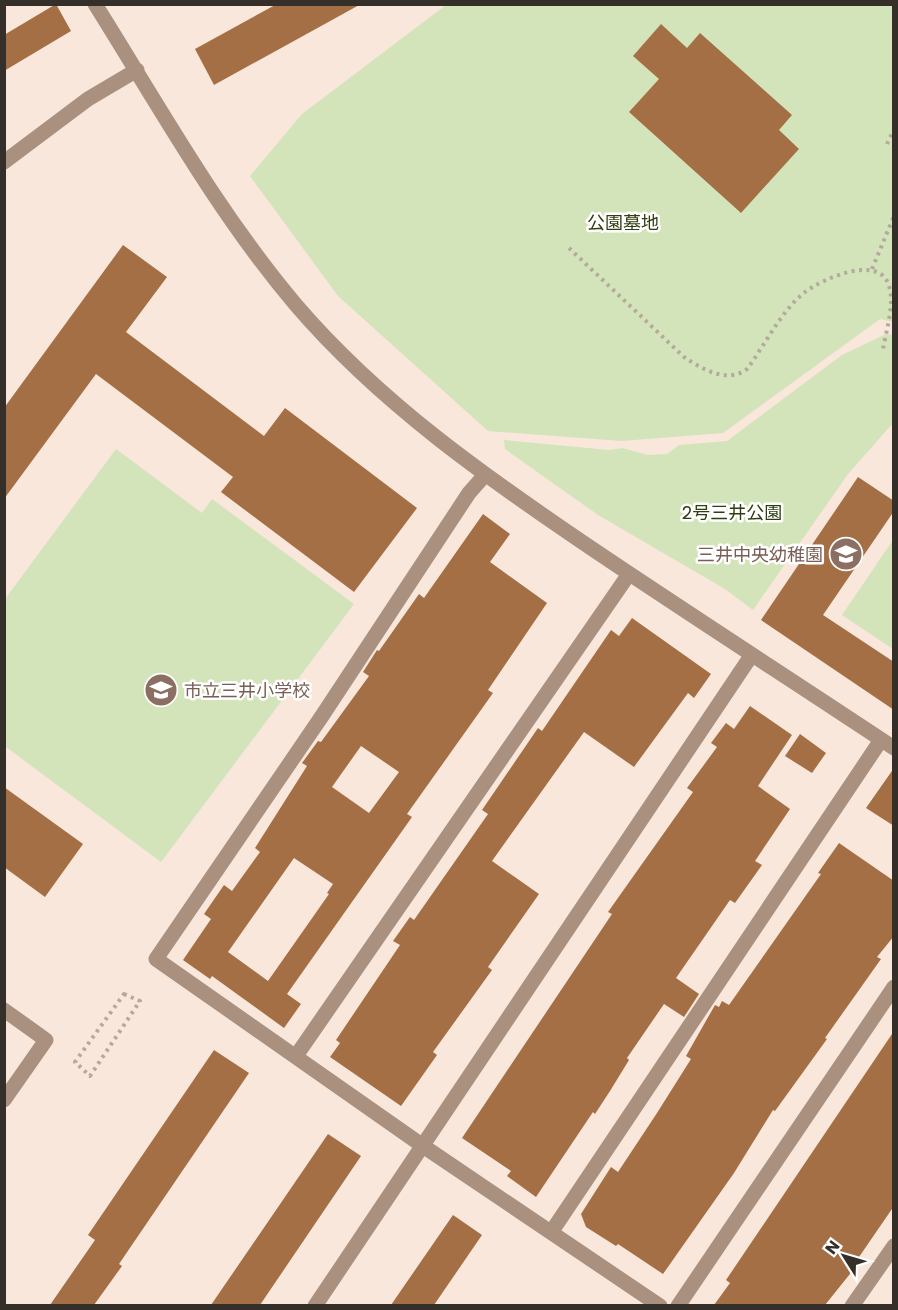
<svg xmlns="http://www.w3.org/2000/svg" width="898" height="1310" viewBox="0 0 898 1310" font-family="Poppins,'Noto Sans JP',sans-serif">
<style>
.green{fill:#d3e4ba}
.building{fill:#a56f45;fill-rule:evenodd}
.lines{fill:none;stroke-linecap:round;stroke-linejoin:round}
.path{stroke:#b5a89d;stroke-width:4;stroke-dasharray:3 4.5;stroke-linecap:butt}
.minor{stroke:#aa907e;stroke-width:15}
.labels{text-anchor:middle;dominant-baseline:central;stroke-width:5;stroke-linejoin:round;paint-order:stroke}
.park-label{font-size:18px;fill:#2f3e10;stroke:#fff}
.education-label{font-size:18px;fill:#785e54;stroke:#fff;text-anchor:end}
</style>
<rect width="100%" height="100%" fill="#f8e7da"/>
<path class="green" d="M446,5H893V322L880,319L723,433L622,441L488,431L338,296L250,176L302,114Z
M886,334L893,335V423L848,474L753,610L725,589L598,515L505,449L504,440L609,450L622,448L648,455L667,454L679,445L727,441L842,355Z
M116,449L202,513L212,499L354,604L161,862L6,747L5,749V599Z
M893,540V649L842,615Z"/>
<path class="building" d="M56,4L71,31L4,71V35Z
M277,4H361L214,85L195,49Z
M661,24L687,48L700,33L792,115L779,130L799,149L741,213L629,112L659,79L633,56Z
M123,245L167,277L126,332L264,436L285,408L417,508L354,592L221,492L233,477L96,374L4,499V408Z
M858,477L894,501V511L823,615L894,662V710L761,620Z
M483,514L510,534L490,562L547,603L488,690L493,693L407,814L412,817L287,994L301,1004L284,1028L212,976L210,979L183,960L211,919L204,914L224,885L232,891L260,852L255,848L307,766L302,763L318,741L321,742L369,676L363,672L377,650L379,651L419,594L424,598ZM361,746L399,772L369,813L332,787ZM294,858L333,884L327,893L329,894L268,981L228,952Z
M632,618L711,674L694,698L688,693L634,767L584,732L492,861L539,894L488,967L492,970L433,1052L437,1055L401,1106L330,1057L340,1043L336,1040L400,945L393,941L410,917L414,920L488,814L482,810L538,728L542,731L611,630L619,636Z
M750,706L792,735L758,786L790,809L755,861L762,865L735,903L730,900L676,978L699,994L684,1017L664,1004L627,1058L629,1060L610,1091L595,1114L593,1112L536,1197L507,1176L511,1171L462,1138L612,914L608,912L693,792L687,788L717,747L711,743L726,723L734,729Z
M800,734L826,753L812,773L785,756Z
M894,768V826L866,808Z
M4,787L83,844L45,897L4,867Z
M839,843L894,881V936L877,957L881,959L825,1038L827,1039L775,1111L773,1110L734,1173L663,1274L618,1244L616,1246L586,1227L581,1214L611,1167L618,1172L657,1113L691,1059L686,1056L715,1005L719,1007L722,1001L729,1005L821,874L818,873Z
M894,1031V1206L859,1257L862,1259L825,1305H714L730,1283L726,1280Z
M214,1050L249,1073L119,1264L122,1266L94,1305H50L95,1240L88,1235Z
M328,1134L361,1156L260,1305H211Z
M453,1215L482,1235L434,1305H391Z"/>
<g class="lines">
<path class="path" d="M887,144L894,129
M569,248L684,357C702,369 727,384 747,369C765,345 781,311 805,292C822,279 880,253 889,286C895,304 886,331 883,349
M872,269L894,216
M124,994L140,1001L90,1076L75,1062Z"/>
<path class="minor" d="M95,4C159,106 218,213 296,305C380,403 486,477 591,548C692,616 793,681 894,748
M4,162L88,99L137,70
M484,476L469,493L322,716L156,959L423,1146L660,1306
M4,1010L46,1040L4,1100
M296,1056L629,574
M552,1231L881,740
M315,1306L751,656
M678,1306L894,987
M852,1306L894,1246"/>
</g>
<defs>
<symbol id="school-disc" viewBox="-11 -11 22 22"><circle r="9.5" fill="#8d6e63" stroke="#fff"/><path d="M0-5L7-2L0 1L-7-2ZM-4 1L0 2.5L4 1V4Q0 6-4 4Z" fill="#fff"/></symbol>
</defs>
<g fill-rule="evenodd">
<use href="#school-disc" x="827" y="535" width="38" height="38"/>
<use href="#school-disc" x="142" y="671" width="38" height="38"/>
</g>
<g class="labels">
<g class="park-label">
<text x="623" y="222">公園墓地</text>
<text x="732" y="512">2号三井公園</text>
</g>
<g class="education-label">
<text x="823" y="554">三井中央幼稚園</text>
<text x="184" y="690" text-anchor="start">市立三井小学校</text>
</g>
</g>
<rect width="898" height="1310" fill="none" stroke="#352f2a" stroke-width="12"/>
<g transform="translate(844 1256) rotate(307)" stroke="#ffffff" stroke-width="4.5" paint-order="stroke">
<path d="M0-4.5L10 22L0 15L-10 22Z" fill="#352f2a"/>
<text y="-9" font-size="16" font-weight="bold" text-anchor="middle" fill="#352f2a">N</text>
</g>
</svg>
